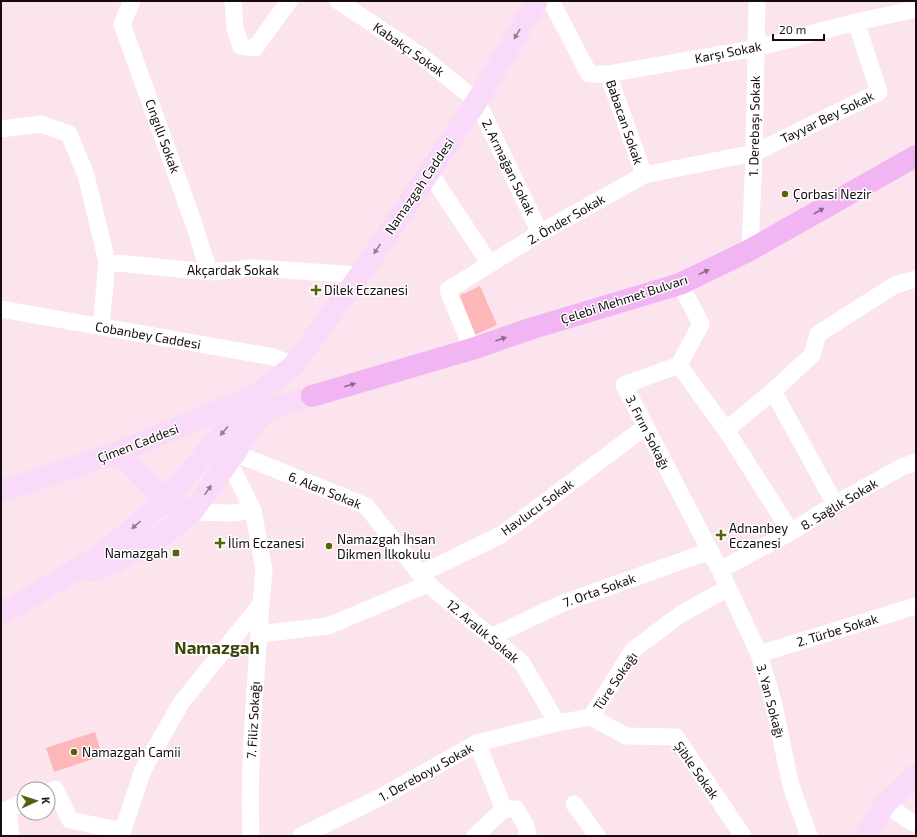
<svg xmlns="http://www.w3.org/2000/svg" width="917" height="837" viewBox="0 0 917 837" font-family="'Exo 2',sans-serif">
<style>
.building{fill:#feb7b9}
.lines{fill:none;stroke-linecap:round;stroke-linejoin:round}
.minor{stroke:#fff;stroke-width:17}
.secondary{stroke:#f9daf9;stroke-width:22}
.primary{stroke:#f2b5f3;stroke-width:22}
.oneway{fill:#927d90}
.oneway2{fill:#8e698c}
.poi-dot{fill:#546306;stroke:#fff;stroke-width:1.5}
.labels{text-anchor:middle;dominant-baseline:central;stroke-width:3;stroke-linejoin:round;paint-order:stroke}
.street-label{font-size:13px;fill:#140c0f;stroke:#fff}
.poi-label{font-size:13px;fill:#140c0f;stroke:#fff;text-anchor:start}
.district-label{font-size:17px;font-weight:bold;fill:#3a4509;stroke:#fff}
</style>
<rect width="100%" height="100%" fill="#fbe4ed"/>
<path class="building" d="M480,286L497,325L472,336L454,298Z
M95,732L102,756L54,772L46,748Z"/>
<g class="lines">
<path class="minor" d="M132,1L122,24L194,224L209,272
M233,1L235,28L241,46L255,48L289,1
M338,1L420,55L477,101L540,233
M551,1L589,74H608L756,48L856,22L916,9
M608,74L644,175
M1,129L41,124L69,134L86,175L107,262L101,326
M429,172L490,264
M750,250L754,153L757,1
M107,262L209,272L254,268L360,275
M680,284L701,324L679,365L624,385L720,570L759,654L773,701L791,786L809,836
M1,309L274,357L293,366
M472,349L448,290L540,233L644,175L754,153L879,92L856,22
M679,365L726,430L791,532
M773,391L835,504
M726,430L773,391L812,355L818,334L895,285L916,279
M235,453L366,506L428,584L522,663L557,723
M192,512L233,513L253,510
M720,570L791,532L835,504L902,467L916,462
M420,574L501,535L645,427
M259,634L328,626L428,584
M491,637L563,603L710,551
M759,654L916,606
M591,717L626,736L676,737L743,836
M48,792L55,789L70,820L123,831
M574,804L597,836
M885,804L913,823L916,822
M8,809L11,836
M504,809H516L526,826L528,836
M1,812L24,802
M121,836L143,770L181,703L261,604L264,570L253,510L229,462
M251,836C248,758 256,682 261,604
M301,836L383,796L477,743L557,723L591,717L633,650L681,614L728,588
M475,836L504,809L477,743"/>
<path class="secondary" d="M119,452C135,469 158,495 178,507
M1,491L119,452L251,397
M93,571L113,563L161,537L192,512L235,453L253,423L270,409L312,396
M1,613L34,595L101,555L167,499L254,396L293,366L360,275L477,101L537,1
M865,836L885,804L916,775"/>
<path class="primary" d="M312,396L472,349L533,328L680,284L750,250L916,156"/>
</g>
<defs><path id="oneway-solid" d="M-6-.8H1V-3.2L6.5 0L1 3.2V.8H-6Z"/></defs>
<g class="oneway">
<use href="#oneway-solid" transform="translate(517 34) rotate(121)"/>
<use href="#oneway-solid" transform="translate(377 249) rotate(124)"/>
<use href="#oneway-solid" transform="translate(224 431) rotate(130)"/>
<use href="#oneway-solid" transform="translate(208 490) rotate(-54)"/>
<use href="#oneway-solid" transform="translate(136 525) rotate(139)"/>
</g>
<g class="oneway2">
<use href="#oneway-solid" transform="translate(819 211) rotate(-30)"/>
<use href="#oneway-solid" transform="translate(704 272) rotate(-26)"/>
<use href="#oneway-solid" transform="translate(501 339) rotate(-19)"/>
<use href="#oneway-solid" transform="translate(350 385) rotate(-16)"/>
</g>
<g class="poi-dot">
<circle cx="785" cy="194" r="4"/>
<path d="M314 284h4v4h4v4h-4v4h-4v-4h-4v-4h4z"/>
<path d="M719 529h4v4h4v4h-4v4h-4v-4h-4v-4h4z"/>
<path d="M218 537h4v4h4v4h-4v4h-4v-4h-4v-4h4z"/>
<circle cx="329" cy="546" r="4"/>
<rect x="172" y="549" width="8" height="8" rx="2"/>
<circle cx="74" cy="752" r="4"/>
</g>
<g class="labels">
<g class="street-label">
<text transform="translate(409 49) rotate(35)">Kabakçı Sokak</text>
<text transform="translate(728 52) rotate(-11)">Karşı Sokak</text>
<text transform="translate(827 117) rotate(-26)">Tayyar Bey Sokak</text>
<text transform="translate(625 122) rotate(71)">Babacan Sokak</text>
<text transform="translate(754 126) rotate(-89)">1. Derebaşı Sokak</text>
<text transform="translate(163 136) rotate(70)">Cıngıllı Sokak</text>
<text transform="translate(509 167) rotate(64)">2. Armağan Sokak</text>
<text transform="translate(419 186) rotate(-56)">Namazgah Caddesi</text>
<text transform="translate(566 219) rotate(-30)">2. Önder Sokak</text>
<text x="233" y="270">Akçardak Sokak</text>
<text transform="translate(624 299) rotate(-18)">Çelebi Mehmet Bulvarı</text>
<text transform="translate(148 335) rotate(10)">Cobanbey Caddesi</text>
<text transform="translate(648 432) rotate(63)">3. Fırın Sokağı</text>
<text transform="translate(138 443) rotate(-21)">Çimen Caddesi</text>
<text transform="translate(325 490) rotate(22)">6. Alan Sokak</text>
<text transform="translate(839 504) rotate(-31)">8. Sağlık Sokak</text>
<text transform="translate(537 507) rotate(-36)">Havlucu Sokak</text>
<text transform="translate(599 590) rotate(-20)">7. Orta Sokak</text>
<text transform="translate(837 630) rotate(-17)">2. Türbe Sokak</text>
<text transform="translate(483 631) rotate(40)">12. Aralık Sokak</text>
<text transform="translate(615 681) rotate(-56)">Türe Sokağı</text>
<text transform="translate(771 701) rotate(75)">3. Yan Sokağı</text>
<text transform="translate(253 720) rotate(-87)">7. Filiz Sokağı</text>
<text transform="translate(697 770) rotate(55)">Şible Sokak</text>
<text transform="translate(426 772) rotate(-29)">1. Dereboyu Sokak</text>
</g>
<g class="poi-label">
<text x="793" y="194">Çorbasi Nezir</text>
<text x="324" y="290">Dilek Eczanesi</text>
<text x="729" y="528">Adnanbey<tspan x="729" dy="15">Eczanesi</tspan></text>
<text x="337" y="539">Namazgah İhsan<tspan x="337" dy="15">Dikmen İlkokulu</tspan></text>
<text x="228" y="543">İlim Eczanesi</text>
<text x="168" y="553" text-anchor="end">Namazgah</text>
<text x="82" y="752">Namazgah Camii</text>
</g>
<g class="district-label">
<text x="217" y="647">Namazgah</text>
</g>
</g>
<rect width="917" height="837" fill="none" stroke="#140c0f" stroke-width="4"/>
<g transform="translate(36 801) rotate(87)"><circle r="19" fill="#ffffff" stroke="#a19e9f"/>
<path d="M0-3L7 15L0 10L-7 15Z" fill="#546306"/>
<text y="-6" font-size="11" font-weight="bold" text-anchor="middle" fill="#140c0f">K</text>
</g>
<path d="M773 34v6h51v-6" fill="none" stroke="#140c0f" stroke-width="2"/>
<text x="779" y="34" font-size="12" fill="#140c0f" stroke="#ffffff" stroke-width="3" paint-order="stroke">20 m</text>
</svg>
